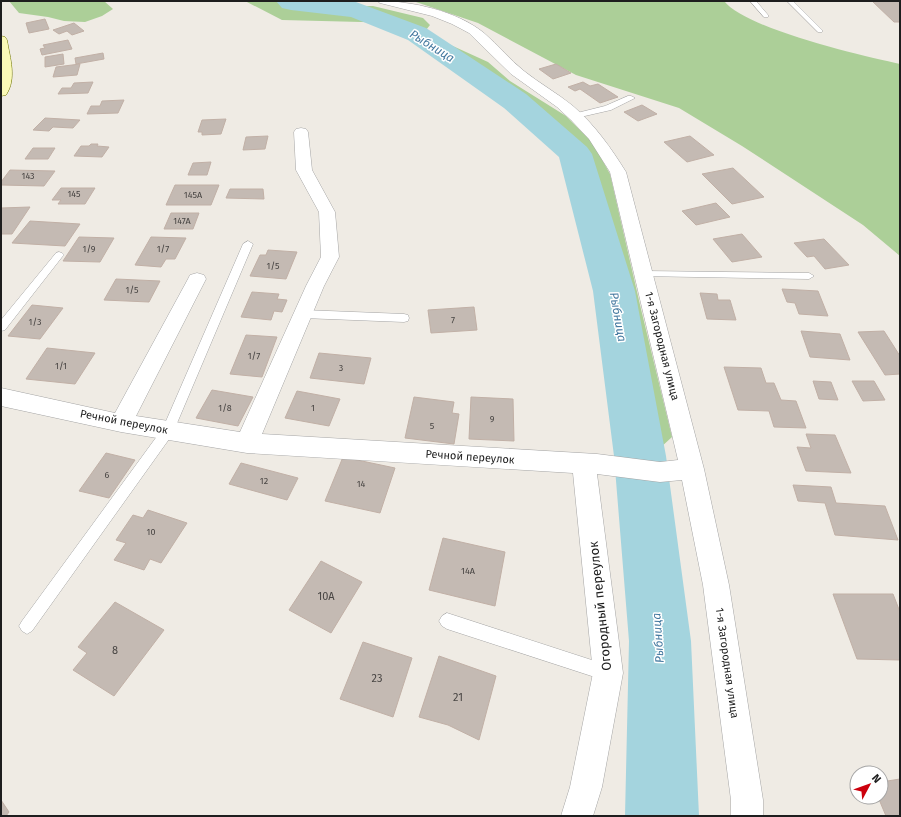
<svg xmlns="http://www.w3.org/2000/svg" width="901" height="817" viewBox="0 0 901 817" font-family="'Fira Sans',sans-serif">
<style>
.forest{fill:#accf98}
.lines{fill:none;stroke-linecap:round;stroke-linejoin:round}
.river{fill:#a4d4de;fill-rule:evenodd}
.building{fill:#c4bab3;stroke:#c1b0a6}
.service-casing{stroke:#a5a5a5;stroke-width:1}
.minor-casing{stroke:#a5a5a5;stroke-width:1}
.secondary-casing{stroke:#727703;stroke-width:1}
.service{fill:#fff;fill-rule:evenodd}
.minor{fill:#fff;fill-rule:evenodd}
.secondary{fill:#faf9b7;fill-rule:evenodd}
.labels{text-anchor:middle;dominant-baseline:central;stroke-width:3;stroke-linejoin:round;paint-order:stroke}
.number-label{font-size:9px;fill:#484543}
.street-label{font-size:11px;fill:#1e1e1e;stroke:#fff}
.near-number-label{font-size:11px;fill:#484543}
.water-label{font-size:12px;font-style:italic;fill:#43789f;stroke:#fff}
.near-street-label{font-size:13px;fill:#1e1e1e;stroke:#fff}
</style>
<rect width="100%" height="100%" fill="#efebe4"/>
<path class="forest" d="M9,1H104L113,9L102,16L85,22L64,21L48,17L19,13Z
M245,1H278L283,4L331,13L348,6H373L423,18L430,25L426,30L444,42L488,62L510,81L566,116L593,143L610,174L641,309L672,437L660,448L647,438L630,295L583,155L557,127L527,106L515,93L472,62L430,39L416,29L401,23L282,20Z
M413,1H724C746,29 863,56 900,64V256L863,225L742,146L679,108L576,75L478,23Z"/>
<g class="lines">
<path class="river" d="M276,1L356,2L426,28L526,94L587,147L592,154L635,291L666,456L691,641L699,816H625L629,641L614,456L593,291L559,157L504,108L408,40L351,17L291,10L282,8Z"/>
</g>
<path class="building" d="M872,1H900V22H894Z
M45,19L49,29L29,33L26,23Z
M74,23L84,31L72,35L67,31L59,34L53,30Z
M68,40L72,49L42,55L40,49L45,48L43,45Z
M103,53L104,59L76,64L75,58Z
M63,54L64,64L45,67V57Z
M80,64L77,75L53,77L56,67Z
M556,64L571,73L553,79L539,69Z
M93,82L88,93L58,94L62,88H71L74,83Z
M583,82L590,86L598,84L618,97L600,103L580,89L575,91L568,87Z
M124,100L118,113L87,114L91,106H100L102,101Z
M642,105L657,114L638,121L624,112Z
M45,118L80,120L73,128L53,127L49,131L33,130Z
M226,119L221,134L202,135V132H198L202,120Z
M268,136L265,149L243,150L246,137Z
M690,136L714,155L687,162L664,142Z
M91,144H98L97,146L109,147L102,157L74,156L81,146H89Z
M33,148H55L48,159H25Z
M211,162L207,175H188L193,163Z
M733,168L764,197L732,204L702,174Z
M10,170L55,171L44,186L1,185V182Z
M175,185H219L211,205H166Z
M61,188H95L85,204H58L61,200H52Z
M230,189H263L264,199L226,198Z
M716,203L730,217L696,225L682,211Z
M30,207L12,234H1V208Z
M171,213H199L193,229H164Z
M30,221L80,224L65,246L12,243Z
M742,234L762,257L732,262L713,239Z
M79,237L114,238L100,262L63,261Z
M151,237L186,238L175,259H166L161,267L135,265Z
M824,239L849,265L825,269L814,256L807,257L794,243Z
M268,250L297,252L286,279L250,276L260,255H266Z
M116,279L160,281L149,302L104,300Z
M782,289L818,291L828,316L799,314L795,303L787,302Z
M252,292L279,294L277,299L287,300L282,312L274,311L271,320L241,317Z
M700,293L717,294L718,300H730L736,320L707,319Z
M32,305L63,308L40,339L8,336Z
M474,307L477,330L431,333L428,310Z
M801,331L840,334L850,360L810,357Z
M884,331L900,356V374L885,375L858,332Z
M246,335L277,337L262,377L230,374Z
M47,348L95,353L75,384L26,379Z
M319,353L371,358L364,384L310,378Z
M724,367L761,368L766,383H774L781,400L796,401L806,428L774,427L769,411L738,410Z
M813,381L831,382L838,400L819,399Z
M852,381H874L885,400L863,401Z
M212,390L253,397L238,426L196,418Z
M297,391L340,399L329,426L285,418Z
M414,397L454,402L452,413L459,414L454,444L405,438Z
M471,397L513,399L514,441L469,439Z
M806,434L835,435L851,473L806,471L797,447L811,448Z
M106,453L135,460L109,498L79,491Z
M343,457L395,468L380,513L325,501Z
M241,463L298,478L287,500L229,484Z
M793,485L831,487L836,503L885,506L898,540L835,535L825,503L798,501Z
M148,510L187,523L161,563L150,559L144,570L114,560L126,543L116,540L133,515L143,518Z
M443,538L505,552L495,606L429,590Z
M321,561L362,582L331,633L289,610Z
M833,594H893L900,612V660L857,659Z
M115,602L164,630L114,696L73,670L87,653L78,647Z
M363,642L412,658L393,717L340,699Z
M439,656L496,676L479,740L448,725L419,717Z
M900,779V816H886L878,797H881V782Z
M1,800L9,812L6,816H1Z"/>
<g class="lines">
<defs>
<path id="service" d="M750,1H756L768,15V17H764Z
M787,1H793L822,30V32H818Z
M628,96H631L635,98L611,110L576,118L572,116L573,114L605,106Z
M248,241L253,244L172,435L32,631L27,634L22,631L19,626L22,621L163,428L243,244Z
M59,252L62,253L64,255L62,257L5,330L1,331V320L56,253Z
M644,271L809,273L814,276L809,279L640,276L639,274L640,272Z
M303,310L404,314L408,315L409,318L408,321L404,322L303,318L299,317L298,314L299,311Z
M447,613L607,665L613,667L615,673L613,679L607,681L447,629L442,626L439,621L442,616Z"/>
<path id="minor" d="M378,1C412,1 457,11 484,33C498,45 509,59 524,71C539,83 557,93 573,106C595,125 611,148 626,172L704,469L729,585L763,800V816H731V800L703,585L682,480L660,482L597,474L623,673L602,787L593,816H561L570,787L593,673L573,473L247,453L121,432L1,406V388L115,413L188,279L190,275L197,273L204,275L206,279L136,416L240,432L306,286L321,257L319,212L296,170L294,132L296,129L301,128L306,129L308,132L312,170L335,212L339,257L324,286L262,434L597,454L660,462L678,460L610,172L589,139L571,120L557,107L511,74L469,33L452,24L432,16L380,3Z"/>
<path id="secondary" d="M1,36L5,37L7,40C10,58 17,79 6,95L1,96Z"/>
</defs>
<use href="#service" class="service-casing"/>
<use href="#minor" class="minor-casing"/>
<use href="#secondary" class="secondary-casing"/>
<use href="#service" class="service"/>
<use href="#minor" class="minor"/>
<use href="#secondary" class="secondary"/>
</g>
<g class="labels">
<g class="number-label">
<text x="28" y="176">143</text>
<text x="74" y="194">145</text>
<text x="193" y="195">145А</text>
<text x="182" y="221">147А</text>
<text x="89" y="249">1/9</text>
<text x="163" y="249">1/7</text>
<text x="273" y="266">1/5</text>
<text x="132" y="290">1/5</text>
<text x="453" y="320">7</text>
<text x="35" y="322">1/3</text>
<text x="254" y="356">1/7</text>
<text x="61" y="366">1/1</text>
<text x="341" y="368">3</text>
<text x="225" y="408">1/8</text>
<text x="313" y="408">1</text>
<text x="492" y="419">9</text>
<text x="432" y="426">5</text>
<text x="107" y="475">6</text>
<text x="264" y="481">12</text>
<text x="361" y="484">14</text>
<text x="151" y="532">10</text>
<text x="468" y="571">14А</text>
</g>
<g class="street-label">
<text transform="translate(662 346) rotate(76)">1-я Загородная улица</text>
<text transform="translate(124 422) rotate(11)">Речной переулок</text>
<text transform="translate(470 457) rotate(4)">Речной переулок</text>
<text transform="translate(727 663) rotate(82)">1-я Загородная улица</text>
</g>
<g class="near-number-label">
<text x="326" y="596">10А</text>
<text x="115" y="650">8</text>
<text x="377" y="678">23</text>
<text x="458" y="697">21</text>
</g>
<g class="water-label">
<text transform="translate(432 46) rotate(32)">Рыбница</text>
<text transform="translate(618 317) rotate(80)">Рыбница</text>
<text transform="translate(658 638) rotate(-94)">Рыбница</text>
</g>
<g class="near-street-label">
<text transform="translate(600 606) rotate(-96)">Огородный переулок</text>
</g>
</g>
<rect width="901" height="817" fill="none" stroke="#1e1e1e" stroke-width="4"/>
<g transform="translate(869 785) rotate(49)"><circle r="19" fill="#ffffff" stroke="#a5a5a5"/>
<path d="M0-3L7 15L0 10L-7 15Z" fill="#cc000d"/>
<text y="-6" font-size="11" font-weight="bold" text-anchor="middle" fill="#1e1e1e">N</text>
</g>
</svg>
